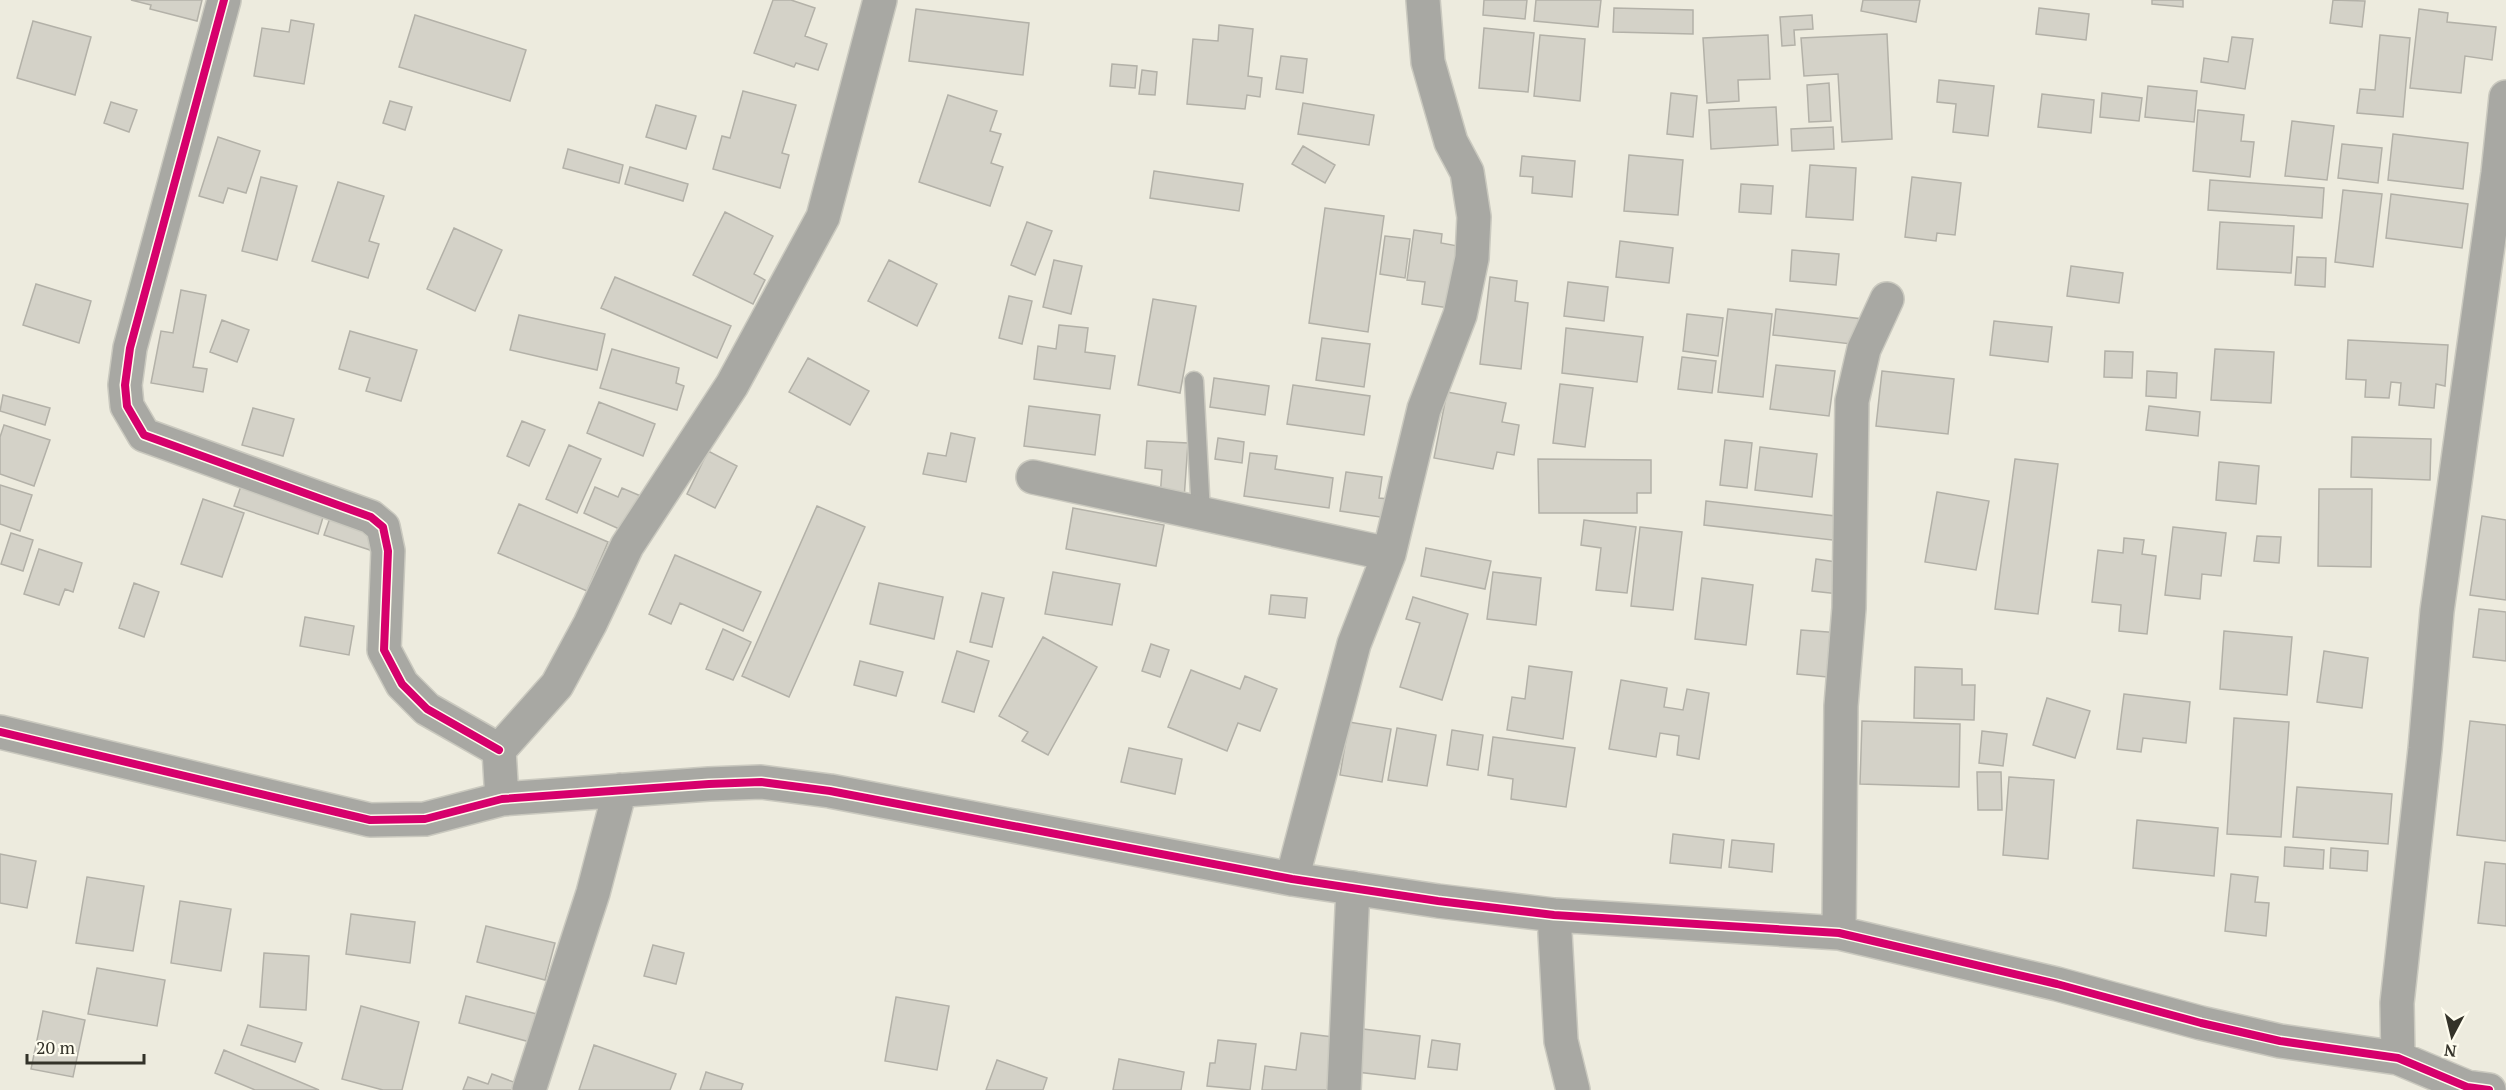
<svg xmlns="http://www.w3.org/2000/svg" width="2506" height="1090" viewBox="0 0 2506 1090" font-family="'PT Serif',serif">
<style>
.building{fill:#d4d2c8;stroke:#b3b1a8;stroke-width:1.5}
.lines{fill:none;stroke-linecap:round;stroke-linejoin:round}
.lane-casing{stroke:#cac9bf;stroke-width:21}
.street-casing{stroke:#cac9bf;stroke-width:36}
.lane{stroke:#a8a8a3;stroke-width:18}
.street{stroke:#a8a8a3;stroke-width:33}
.cycleway-casing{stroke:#fefcee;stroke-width:11}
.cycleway{stroke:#d6006c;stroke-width:8}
</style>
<rect width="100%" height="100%" fill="#edebde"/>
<path class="building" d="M131,0H202L197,21L150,9L151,5Z
M773,0H791L815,8L805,36L827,44L818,70L796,63L794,67L754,53Z
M1484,0H1527L1525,19L1483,15Z
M1536,0H1601L1598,27L1534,21Z
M1863,0H1920L1916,22L1861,11Z
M2152,0H2183V7L2152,4Z
M2333,0L2365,1L2362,27L2330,23Z
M1614,8L1693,10V34L1613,32Z
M2039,8L2089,14L2086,40L2036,34Z
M916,9L1029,23L1023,75L909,61Z
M2419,9L2448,13L2447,22L2496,27L2492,60L2465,56L2461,93L2410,88Z
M415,15L526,50L510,101L399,67Z
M1812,15L1813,29L1794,30L1795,45L1782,46L1780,17Z
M291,20L314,24L304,84L254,76L262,28L289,32Z
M33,21L91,37L75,95L17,78Z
M1219,25L1253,29L1248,76L1262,78L1260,97L1247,95L1245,109L1187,104L1193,39L1218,41Z
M1484,28L1534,33L1528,92L1479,88Z
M1887,34L1892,139L1842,142L1838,74L1804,76L1801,38Z
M1540,35L1585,39L1580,101L1534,96Z
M1768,35L1770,79L1738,80L1739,101L1707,103L1703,38Z
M2380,35L2410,38L2403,117L2357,113L2360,89L2375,90Z
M2232,37L2253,39L2245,89L2201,82L2204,58L2228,62Z
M1281,56L1307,59L1303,93L1276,89Z
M1112,64L1137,66L1135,88L1110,86Z
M1142,70L1157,72L1155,95L1139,94Z
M1939,80L1994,86L1988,136L1953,132L1956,104L1937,102Z
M1829,83L1831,121L1809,122L1807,85Z
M2148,86L2197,91L2194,122L2145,117Z
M743,91L796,105L782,153L789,155L780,188L713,169L722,136L730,138Z
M1671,93L1697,96L1693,137L1667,134Z
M2102,93L2142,98L2139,121L2100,117Z
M2042,94L2094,100L2091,133L2038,127Z
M948,95L997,111L990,131L1001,134L991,163L1003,167L990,206L919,182Z
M390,101L412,107L405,130L383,123Z
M111,102L137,110L129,132L104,123Z
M1303,103L1374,115L1369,145L1298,134Z
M656,105L696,116L686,149L646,137Z
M1776,107L1778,145L1711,149L1709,110Z
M2198,110L2244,115L2241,141L2254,142L2250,177L2193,171Z
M2292,121L2334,126L2327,180L2285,176Z
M1833,127L1834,149L1792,151L1791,129Z
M2393,134L2468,143L2463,189L2388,180Z
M218,137L260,151L246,193L228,188L223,203L199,196Z
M2342,144L2382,148L2378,183L2338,178Z
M1303,146L1335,165L1325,183L1292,164Z
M568,149L623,165L619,183L563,168Z
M1629,155L1683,160L1678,215L1624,211Z
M1522,156L1575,161L1572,197L1532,193L1533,177L1520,176Z
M1810,165L1856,168L1853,220L1806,217Z
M630,167L688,184L683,201L625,184Z
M1154,171L1243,184L1239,211L1150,198Z
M261,177L297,186L277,260L242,251Z
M1912,177L1961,183L1955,235L1937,233L1936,241L1905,237Z
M2210,180L2324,188L2322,218L2208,210Z
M338,182L384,196L369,241L379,244L368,278L312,261Z
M1741,184L1773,186L1771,214L1739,212Z
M2343,190L2382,194L2373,267L2335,262Z
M2391,194L2468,204L2462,248L2386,238Z
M1325,208L1384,216L1368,332L1309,323Z
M725,212L773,236L754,274L765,280L753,304L693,275Z
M1027,222L1052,231L1035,275L1011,265Z
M2220,222L2294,226L2291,273L2217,269Z
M454,228L502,250L475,311L427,289Z
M1414,230L1442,234L1441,243L1458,246L1449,308L1422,304L1425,282L1407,280Z
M1385,236L1410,239L1405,278L1380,274Z
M1620,241L1673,248L1669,283L1616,277Z
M1792,250L1839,254L1836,285L1790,281Z
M2297,257L2326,258L2325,287L2295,285Z
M889,260L937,284L917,326L868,301Z
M1054,260L1082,266L1071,314L1043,307Z
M2071,266L2123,273L2119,303L2067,296Z
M615,277L731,326L717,358L601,308Z
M1490,277L1517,281L1515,301L1528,303L1521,369L1480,364Z
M1568,282L1608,287L1604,321L1564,316Z
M36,284L91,301L79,343L23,325Z
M181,290L206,295L193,367L207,369L203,392L151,383L161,331L173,333Z
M1009,296L1032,301L1022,344L999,338Z
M1153,299L1196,306L1180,393L1138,385Z
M1728,309L1772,314L1763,397L1718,392Z
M1776,309L1863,319L1860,345L1773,335Z
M1687,314L1723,318L1718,356L1683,351Z
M519,315L605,334L597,370L510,350Z
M222,320L249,330L237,362L210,352Z
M1994,321L2052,327L2048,362L1990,355Z
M1059,325L1088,328L1085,352L1115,356L1110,389L1034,379L1038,346L1056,349Z
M1566,328L1643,337L1637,382L1562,373Z
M350,331L417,350L401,401L366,391L370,378L339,369Z
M1322,338L1370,344L1364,387L1316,380Z
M2348,340L2448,345L2445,386L2436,384L2434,408L2399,405L2401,383L2391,382L2389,398L2365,397L2366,380L2346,379Z
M612,349L679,368L676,383L684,386L677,410L600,388Z
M2215,349L2274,352L2271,403L2211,400Z
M2105,351L2133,352L2132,378L2104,377Z
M1682,357L1716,361L1712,393L1678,389Z
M808,358L869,391L850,425L789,392Z
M1776,365L1835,371L1829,416L1770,409Z
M1882,371L1954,379L1948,434L1876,426Z
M2147,371L2177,373L2176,398L2146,396Z
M1214,378L1269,386L1265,415L1210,407Z
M1560,384L1593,388L1585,447L1553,443Z
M1293,385L1370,396L1364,435L1287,424Z
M1447,392L1506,403L1502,422L1519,425L1514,455L1497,452L1493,469L1434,458Z
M3,395L50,408L45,425L0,411Z
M599,402L655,424L643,456L587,433Z
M1029,406L1100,415L1095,455L1024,446Z
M2149,406L2200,412L2198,436L2146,430Z
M253,408L294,419L283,456L242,445Z
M522,421L545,430L529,466L507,456Z
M4,425L50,440L34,486L0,474V437Z
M951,433L975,438L966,482L923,474L928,453L946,456Z
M2352,437L2431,439L2430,480L2351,477Z
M1218,438L1244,442L1242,463L1215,459Z
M1725,440L1752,443L1747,488L1720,485Z
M1147,441L1188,443L1184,499L1160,498L1162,470L1145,468Z
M569,445L601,459L577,513L546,499Z
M1760,447L1817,454L1812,497L1755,490Z
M708,451L737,466L715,508L687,494Z
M1250,453L1277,456L1275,469L1333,478L1329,508L1244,496Z
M1538,459L1651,460V493H1637V513H1539Z
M2015,459L2058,464L2038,614L1995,609Z
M2219,462L2259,466L2256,504L2216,500Z
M1346,472L1382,477L1379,498L1389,499L1387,518L1340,511Z
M0,485L32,495L20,531L0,524Z
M241,486L324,514L318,534L234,506Z
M595,487L618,497L622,488L643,497L628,533L584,513Z
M2319,489H2372L2371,567L2318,566Z
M1937,492L1989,501L1976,570L1925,562Z
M203,499L244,513L222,577L181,564Z
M1706,501L1844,517L1841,541L1704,525Z
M519,504L608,542L587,591L498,553Z
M817,506L865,527L789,697L742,676Z
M1073,508L1164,525L1156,566L1066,549Z
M2482,516L2506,520V600L2470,595Z
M330,518L376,534L370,550L324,535Z
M1584,520L1636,527L1627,593L1596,590L1601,548L1581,545Z
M1640,527L1682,532L1673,610L1631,606Z
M2173,527L2226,533L2221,576L2202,574L2200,599L2165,595Z
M11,533L33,540L23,571L1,564Z
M2257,536L2281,537L2279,563L2254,561Z
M2124,538L2144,540L2142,554L2156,556L2147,634L2119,631L2121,605L2092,602L2098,550L2123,553Z
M1426,548L1491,561L1485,589L1421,576Z
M39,549L82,563L73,592L65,589L59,605L24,594Z
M675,555L761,592L743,631L680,603L671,624L649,614Z
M1816,559L1843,563L1839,594L1812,591Z
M1053,572L1120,584L1112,625L1045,614Z
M1493,572L1541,578L1536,625L1487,619Z
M1702,578L1753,585L1746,645L1695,639Z
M134,583L159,592L144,637L119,628Z
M879,583L943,597L934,639L870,624Z
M982,593L1004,598L992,647L970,642Z
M1271,595L1307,598L1305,618L1269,614Z
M1413,597L1468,614L1442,700L1400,687L1420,623L1406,619Z
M2479,609L2506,612V661L2473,657Z
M305,617L354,626L349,655L300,646Z
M723,629L751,642L733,680L706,669Z
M1801,630L1841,633L1838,678L1797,674Z
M2224,631L2292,637L2287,695L2220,689Z
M1043,637L1097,667L1048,755L1022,741L1028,732L999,716Z
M1151,644L1169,650L1160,677L1142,671Z
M957,651L989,661L974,712L942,702Z
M2324,651L2368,658L2362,708L2317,702Z
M860,661L903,672L896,696L854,685Z
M1529,666L1572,672L1563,739L1507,730L1512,697L1525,699Z
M1915,667L1962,669V685H1975L1974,720L1914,718Z
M1191,670L1240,689L1245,676L1277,689L1260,731L1238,723L1227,751L1168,727Z
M1621,680L1667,688L1664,707L1683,710L1687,689L1709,693L1699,759L1677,755L1679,736L1660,733L1656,757L1609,749Z
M2124,694L2190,702L2186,743L2143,738L2141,752L2117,749Z
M2047,698L2090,711L2075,758L2033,745Z
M2234,718L2289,722L2281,837L2227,834Z
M1862,721L1960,724L1959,787L1860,784Z
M2470,721L2506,725V841L2457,835Z
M1349,722L1391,729L1382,782L1340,775Z
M1397,728L1436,735L1427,786L1388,780Z
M1452,730L1483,735L1478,770L1447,765Z
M1982,731L2007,734L2003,766L1979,763Z
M1493,737L1575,748L1566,807L1511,799L1513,779L1488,775Z
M1129,748L1182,759L1175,794L1121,782Z
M1977,772H2001L2002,810H1978Z
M2009,777L2054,780L2048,859L2003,855Z
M2297,787L2392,794L2388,844L2293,837Z
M2137,820L2218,828L2214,876L2133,868Z
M1673,834L1724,840L1721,868L1670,863Z
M1732,840L1774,844L1772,872L1729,867Z
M2285,847L2324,850L2323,869L2284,866Z
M2331,848L2368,851L2367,871L2330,868Z
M0,854L36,861L27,908L0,903Z
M2485,862L2506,864V926L2478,923Z
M2231,874L2258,877L2255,902L2269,903L2266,936L2225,931Z
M87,877L144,886L133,951L76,943Z
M180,901L231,909L221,971L171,963Z
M351,914L415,922L410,963L346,954Z
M486,926L555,943L545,980L477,962Z
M653,945L684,953L676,984L644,976Z
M264,953L309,956L306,1010L260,1007Z
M97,968L165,980L157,1026L88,1014Z
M466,996L537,1014L530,1042L459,1023Z
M896,997L949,1006L937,1070L885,1061Z
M361,1006L419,1022L402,1090H383L342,1079Z
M43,1011L85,1020L73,1077L31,1069Z
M248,1025L302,1043L295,1062L241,1045Z
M1363,1029L1420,1036L1415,1079L1357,1072Z
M1301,1033L1341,1038L1334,1090H1262L1265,1066L1296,1070Z
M1218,1040L1256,1044L1250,1090L1207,1086L1210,1063H1215Z
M1432,1040L1460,1044L1457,1070L1428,1067Z
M594,1045L676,1074L670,1090H579Z
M224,1050L319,1090H255L215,1073Z
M1119,1059L1184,1072L1181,1090H1113Z
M997,1060L1047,1078L1043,1090H986Z
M706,1072L743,1084L741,1090H700Z
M492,1074L519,1084L516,1090H463L468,1077L488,1084Z"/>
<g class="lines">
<defs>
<path id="lane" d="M1194,381L1201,514"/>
<path id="street" d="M224,0L130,348L125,385L127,406L144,435L371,517L383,527L388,551L384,650L402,684L427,709L499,750
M1033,477L1389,554
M0,732L370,820L425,819L502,799L709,784L761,782L830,791L1292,879L1438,901L1554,915L1839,933L2057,984L2201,1023L2280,1041L2398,1058L2467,1087L2489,1090
M502,799L499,750L557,685L590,624L627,546L732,385L823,217L880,0
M1292,879L1354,644L1389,554L1424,409L1460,315L1472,258L1474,217L1467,172L1451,142L1428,62L1423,0
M1554,915L1561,1041L1573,1090
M1839,933L1841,706L1849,608L1852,401L1864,349L1887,299
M2398,1058L2397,1003L2425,749L2437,611L2498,173L2506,97
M529,1090L593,893L620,790
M1344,1090L1353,888"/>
</defs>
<use href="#lane" class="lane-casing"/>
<use href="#street" class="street-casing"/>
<use href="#lane" class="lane"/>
<use href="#street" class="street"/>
<defs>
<path id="cycleway" d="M224,0L130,348L125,385L127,406L144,435L371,517L383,527L388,551L384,650L402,684L427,709L499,750
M0,732L370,820L425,819L502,799L709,784L761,782L830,791L1292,879L1438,901L1554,915L1839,933L2057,984L2201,1023L2280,1041L2398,1058L2467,1087L2489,1090"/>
</defs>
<use href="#cycleway" class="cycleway-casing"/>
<use href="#cycleway" class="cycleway"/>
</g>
<g transform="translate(2452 1036) rotate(187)" stroke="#fefcee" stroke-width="4.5" paint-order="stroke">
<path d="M0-4.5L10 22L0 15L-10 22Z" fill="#333229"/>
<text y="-9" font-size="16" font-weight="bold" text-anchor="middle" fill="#333229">N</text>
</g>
<path d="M27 1054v9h117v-9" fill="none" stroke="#333229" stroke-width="3"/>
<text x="36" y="1054" font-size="18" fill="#333229" stroke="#fefcee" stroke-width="4.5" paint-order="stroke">20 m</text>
</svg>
